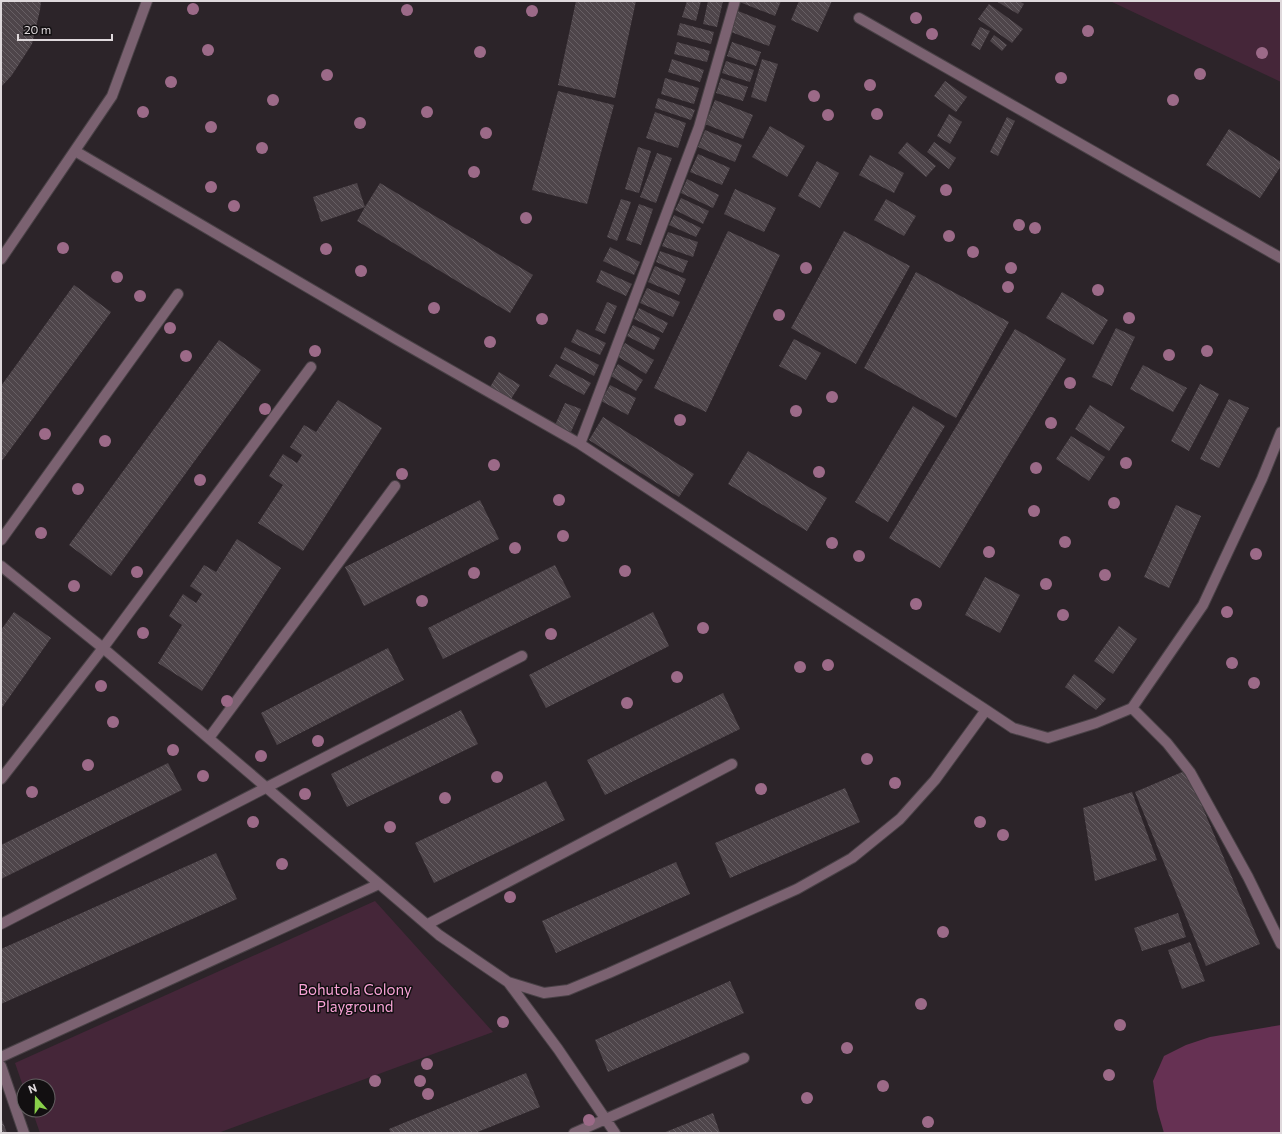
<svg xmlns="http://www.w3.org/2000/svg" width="1282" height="1134" viewBox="0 0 1282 1134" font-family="Commissioner,sans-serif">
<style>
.park{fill:#452639}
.water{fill:#663153}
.building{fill:url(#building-back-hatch)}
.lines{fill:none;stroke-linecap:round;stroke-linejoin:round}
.minor-casing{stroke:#494146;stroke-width:12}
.minor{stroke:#7b6271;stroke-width:10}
.tree{fill:#9c6a88}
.labels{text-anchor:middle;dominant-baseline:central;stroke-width:3;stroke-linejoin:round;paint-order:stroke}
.park-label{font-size:15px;fill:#f8a3d6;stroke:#120f11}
</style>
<defs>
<pattern id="building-back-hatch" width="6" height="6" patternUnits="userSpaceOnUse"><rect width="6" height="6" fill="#4e454a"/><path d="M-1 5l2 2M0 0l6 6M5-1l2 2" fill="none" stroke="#675f64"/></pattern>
</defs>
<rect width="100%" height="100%" fill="#2c2429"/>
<path class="park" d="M1110,1H1281V82Z
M375,901L493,1032L218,1133H40L32,1110H48V1086H24V1089L15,1063Z"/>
<path class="water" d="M1281,1025V1133H1164L1157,1109L1153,1081L1164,1056L1186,1045L1210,1037Z"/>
<path class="building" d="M1,1H41L40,10L32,44L12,75L1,87Z
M576,1H636L615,98L558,85Z
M687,1H701L696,21L682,17Z
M708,1H723L717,27L703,24Z
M737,1H781L775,16Z
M799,1H832L818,32L791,20Z
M996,1H1019L1024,4L1018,14Z
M989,4L1023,29L1012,43L978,19Z
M738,11L776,26L769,46L731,32Z
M680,23L714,32L711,44L677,35Z
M980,27L990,31L980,50L971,45Z
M994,35L1007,45L1002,51L990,41Z
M677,42L710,51L707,62L674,54Z
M732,42L761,52L756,66L727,56Z
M672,59L704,70L700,82L668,72Z
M762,59L778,64L766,102L751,97Z
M726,61L754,70L750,82L722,73Z
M665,78L699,88L694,104L661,94Z
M721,78L748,87L743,101L716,93Z
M945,81L967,97L956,112L934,96Z
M558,91L614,105L587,204L532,190Z
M658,98L695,110L691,120L655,108Z
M715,100L753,115L743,139L705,124Z
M655,112L686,123L678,148L646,138Z
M949,114L962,122L950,144L937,136Z
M1007,117L1015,121L998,156L990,152Z
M770,126L805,146L787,177L752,157Z
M1229,129L1281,162V166L1260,198L1206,165Z
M705,130L742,145L735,162L698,147Z
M907,142L936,166L926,177L898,153Z
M934,142L956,158L949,169L927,152Z
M638,147L651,151L639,193L625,189Z
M657,153L672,158L656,203L640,197Z
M698,154L730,168L722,185L690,172Z
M870,155L904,173L894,193L859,175Z
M817,161L839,173L820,208L798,196Z
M687,179L719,195L713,208L681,193Z
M357,183L365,207L380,183L533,275L510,313L357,221L365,207L321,222L313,197Z
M735,189L776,208L764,232L724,214Z
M681,198L709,211L703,224L675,210Z
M621,199L631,202L617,241L607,237Z
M886,199L916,216L904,236L874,220Z
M639,204L653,209L641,245L626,240Z
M674,215L701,228L696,237L669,225Z
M728,231L780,255L706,412L654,388Z
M844,231L910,266L856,364L791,328Z
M668,232L698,242L693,257L662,246Z
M610,247L640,262L634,275L603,261Z
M660,251L688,261L683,273L656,262Z
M655,266L686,279L679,295L648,282Z
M601,270L632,284L626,296L596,282Z
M916,272L1009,322L956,418L864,368Z
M74,285L111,312L1,462V386Z
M647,288L680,302L673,317L640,303Z
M1062,292L1108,320L1093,345L1046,318Z
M607,302L617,306L605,334L595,330Z
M639,308L668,323L663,333L634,319Z
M633,325L660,338L654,350L627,336Z
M1116,328L1135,337L1112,386L1092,377Z
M577,329L606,343L600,355L571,342Z
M1015,329L1066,359L940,568L889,538Z
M794,339L821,353L806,380L779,366Z
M219,340L261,370L111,576L69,545Z
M625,343L654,360L646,374L617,356Z
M565,347L599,365L594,376L560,358Z
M556,364L591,383L584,395L549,376Z
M618,364L643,380L636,391L611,376Z
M1143,365L1187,388L1173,412L1130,389Z
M499,372L520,385L511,399L490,387Z
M1200,384L1219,394L1189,451L1171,441Z
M610,385L636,398L628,415L601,401Z
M1229,399L1249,408L1219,468L1200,459Z
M338,400L382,428L303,551L258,523L283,485L269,476L283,454L297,463L302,455L290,447L304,425L316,432Z
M565,403L581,409L571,432L555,425Z
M1090,405L1125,427L1109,451L1075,429Z
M913,406L945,426L888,522L855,502Z
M603,417L694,474L679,497L589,440Z
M1071,436L1105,457L1089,481L1056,459Z
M748,451L827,498L807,531L728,484Z
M480,500L499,539L364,606L345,567Z
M1176,505L1201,516L1169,588L1144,577Z
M237,539L281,568L202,691L158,663L182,625L169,616L183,594L196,603L202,594L190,586L204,565L216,572Z
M555,565L571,597L443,659L428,628Z
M985,577L1020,595L1000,633L965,615Z
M14,612L51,638L1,709V630Z
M653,612L669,646L546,708L529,675Z
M1119,626L1137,639L1113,674L1094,661Z
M388,648L404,680L277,745L261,713Z
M1074,674L1106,699L1096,710L1065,687Z
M723,693L740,729L605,795L587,760Z
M461,710L478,744L347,807L331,774Z
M168,763L182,790L1,879V845Z
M1187,770L1260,944L1206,966L1135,792Z
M546,781L565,820L434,883L415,843Z
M845,788L860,822L730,878L715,843Z
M1132,792L1157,860L1095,881L1083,808Z
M216,853L237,899L1,1004V949Z
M676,862L690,894L556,953L542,921Z
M1178,913L1186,937L1142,951L1134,928Z
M1190,942L1205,981L1182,989L1168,950Z
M730,981L744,1013L608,1072L595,1040Z
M526,1073L540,1107L475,1133H391L389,1129Z
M713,1113L720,1133H663Z
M1,1117L7,1133H1Z"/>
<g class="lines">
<defs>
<path id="minor" d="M859,18L1281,258
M75,151L396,339L580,444L986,710L1013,728L1048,738L1096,723L1132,708L1203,605L1262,479L1281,432
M1,259L112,96L147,1
M580,444L699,127L735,1
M1,540L178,294
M1,566L103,648L439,935L508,982L544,993L568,990L609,973L797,889L852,858L900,819L935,780L986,710
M1132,708L1167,743L1190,772L1248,877L1281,944
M209,738L395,486
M1,779L103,648L311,367
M1,924L522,656
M428,924L732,764
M508,982L558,1049L615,1133
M1,1057L379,884
M1,1066L24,1133
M574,1133L744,1058"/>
</defs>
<use href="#minor" class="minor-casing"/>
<use href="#minor" class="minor"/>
</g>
<g class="tree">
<circle cx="193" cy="9" r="6"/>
<circle cx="407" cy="10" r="6"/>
<circle cx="532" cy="11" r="6"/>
<circle cx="916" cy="18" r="6"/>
<circle cx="1088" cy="31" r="6"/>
<circle cx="932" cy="34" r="6"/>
<circle cx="208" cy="50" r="6"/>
<circle cx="480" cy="52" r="6"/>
<circle cx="1262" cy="53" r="6"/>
<circle cx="1200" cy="74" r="6"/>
<circle cx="327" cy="75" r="6"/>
<circle cx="1061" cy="78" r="6"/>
<circle cx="171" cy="82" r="6"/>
<circle cx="870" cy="85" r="6"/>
<circle cx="814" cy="96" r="6"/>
<circle cx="273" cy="100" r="6"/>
<circle cx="1173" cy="100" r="6"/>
<circle cx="143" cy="112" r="6"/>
<circle cx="427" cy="112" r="6"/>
<circle cx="877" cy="114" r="6"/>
<circle cx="828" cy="115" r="6"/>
<circle cx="360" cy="123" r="6"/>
<circle cx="211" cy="127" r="6"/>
<circle cx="486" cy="133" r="6"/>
<circle cx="262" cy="148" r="6"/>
<circle cx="474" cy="172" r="6"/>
<circle cx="211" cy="187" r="6"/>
<circle cx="946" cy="190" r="6"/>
<circle cx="234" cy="206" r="6"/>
<circle cx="526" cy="218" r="6"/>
<circle cx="1019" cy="225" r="6"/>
<circle cx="1035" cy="228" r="6"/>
<circle cx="949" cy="236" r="6"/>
<circle cx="63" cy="248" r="6"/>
<circle cx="326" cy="249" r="6"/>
<circle cx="973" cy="252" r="6"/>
<circle cx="806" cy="268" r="6"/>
<circle cx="1011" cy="268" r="6"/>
<circle cx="361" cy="271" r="6"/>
<circle cx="117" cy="277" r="6"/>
<circle cx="1008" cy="287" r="6"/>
<circle cx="1098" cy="290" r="6"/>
<circle cx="140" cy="296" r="6"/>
<circle cx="434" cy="308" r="6"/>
<circle cx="779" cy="315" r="6"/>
<circle cx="1129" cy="318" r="6"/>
<circle cx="542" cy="319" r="6"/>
<circle cx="170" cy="328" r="6"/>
<circle cx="490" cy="342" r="6"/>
<circle cx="315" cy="351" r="6"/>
<circle cx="1207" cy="351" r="6"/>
<circle cx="1169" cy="355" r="6"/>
<circle cx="186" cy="356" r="6"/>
<circle cx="1070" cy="383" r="6"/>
<circle cx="832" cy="397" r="6"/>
<circle cx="265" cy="409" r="6"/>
<circle cx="796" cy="411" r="6"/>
<circle cx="680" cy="420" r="6"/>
<circle cx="1051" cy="423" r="6"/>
<circle cx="45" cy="434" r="6"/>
<circle cx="105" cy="441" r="6"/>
<circle cx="1126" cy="463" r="6"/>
<circle cx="494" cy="465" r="6"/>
<circle cx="1036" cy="468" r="6"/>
<circle cx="819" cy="472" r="6"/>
<circle cx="402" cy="474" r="6"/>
<circle cx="200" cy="480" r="6"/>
<circle cx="78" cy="489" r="6"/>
<circle cx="559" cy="500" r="6"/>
<circle cx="1114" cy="503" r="6"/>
<circle cx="1034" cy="511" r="6"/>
<circle cx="41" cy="533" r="6"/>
<circle cx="563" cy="536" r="6"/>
<circle cx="1065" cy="542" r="6"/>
<circle cx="832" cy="543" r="6"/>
<circle cx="515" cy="548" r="6"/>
<circle cx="989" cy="552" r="6"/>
<circle cx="1256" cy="554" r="6"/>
<circle cx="859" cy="556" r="6"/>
<circle cx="625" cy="571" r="6"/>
<circle cx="137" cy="572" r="6"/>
<circle cx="474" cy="573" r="6"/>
<circle cx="1105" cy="575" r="6"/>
<circle cx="1046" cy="584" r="6"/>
<circle cx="74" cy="586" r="6"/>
<circle cx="422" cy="601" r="6"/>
<circle cx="916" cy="604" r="6"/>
<circle cx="1227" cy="612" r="6"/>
<circle cx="1063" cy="615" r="6"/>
<circle cx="703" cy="628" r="6"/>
<circle cx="143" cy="633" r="6"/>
<circle cx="551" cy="634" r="6"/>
<circle cx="1232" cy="663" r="6"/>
<circle cx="828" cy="665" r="6"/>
<circle cx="800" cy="667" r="6"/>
<circle cx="677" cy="677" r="6"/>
<circle cx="1254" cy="683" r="6"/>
<circle cx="101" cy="686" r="6"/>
<circle cx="227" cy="701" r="6"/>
<circle cx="627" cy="703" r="6"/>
<circle cx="113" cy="722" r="6"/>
<circle cx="318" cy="741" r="6"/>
<circle cx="173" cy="750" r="6"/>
<circle cx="261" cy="756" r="6"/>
<circle cx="867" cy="759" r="6"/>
<circle cx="88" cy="765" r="6"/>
<circle cx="203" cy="776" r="6"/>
<circle cx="497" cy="777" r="6"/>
<circle cx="895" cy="783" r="6"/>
<circle cx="761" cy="789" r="6"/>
<circle cx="32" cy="792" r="6"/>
<circle cx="305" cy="794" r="6"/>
<circle cx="445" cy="798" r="6"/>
<circle cx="253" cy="822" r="6"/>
<circle cx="980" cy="822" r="6"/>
<circle cx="390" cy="827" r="6"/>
<circle cx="1003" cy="835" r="6"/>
<circle cx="282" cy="864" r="6"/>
<circle cx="510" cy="897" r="6"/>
<circle cx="943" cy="932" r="6"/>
<circle cx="921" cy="1004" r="6"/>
<circle cx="503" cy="1022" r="6"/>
<circle cx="1120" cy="1025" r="6"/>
<circle cx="847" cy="1048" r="6"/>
<circle cx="427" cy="1064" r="6"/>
<circle cx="1109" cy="1075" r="6"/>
<circle cx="375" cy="1081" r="6"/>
<circle cx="420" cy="1081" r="6"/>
<circle cx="883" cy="1086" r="6"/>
<circle cx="428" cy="1094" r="6"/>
<circle cx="807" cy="1098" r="6"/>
<circle cx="589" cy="1120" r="6"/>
<circle cx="928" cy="1122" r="6"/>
</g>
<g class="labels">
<g class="park-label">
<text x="355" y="989">Bohutola Colony<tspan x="355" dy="17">Playground</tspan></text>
</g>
</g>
<rect width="1282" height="1134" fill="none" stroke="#dfd9dc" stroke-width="4"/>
<g transform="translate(36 1098) rotate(340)"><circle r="19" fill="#120f11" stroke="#646062"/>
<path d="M0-3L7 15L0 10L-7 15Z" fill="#88cf4a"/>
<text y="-6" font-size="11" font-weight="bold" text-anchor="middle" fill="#dfd9dc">N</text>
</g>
<path d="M18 34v6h94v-6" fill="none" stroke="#dfd9dc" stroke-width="2"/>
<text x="24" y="34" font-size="12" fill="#dfd9dc" stroke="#120f11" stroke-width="3" paint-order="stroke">20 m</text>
</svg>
